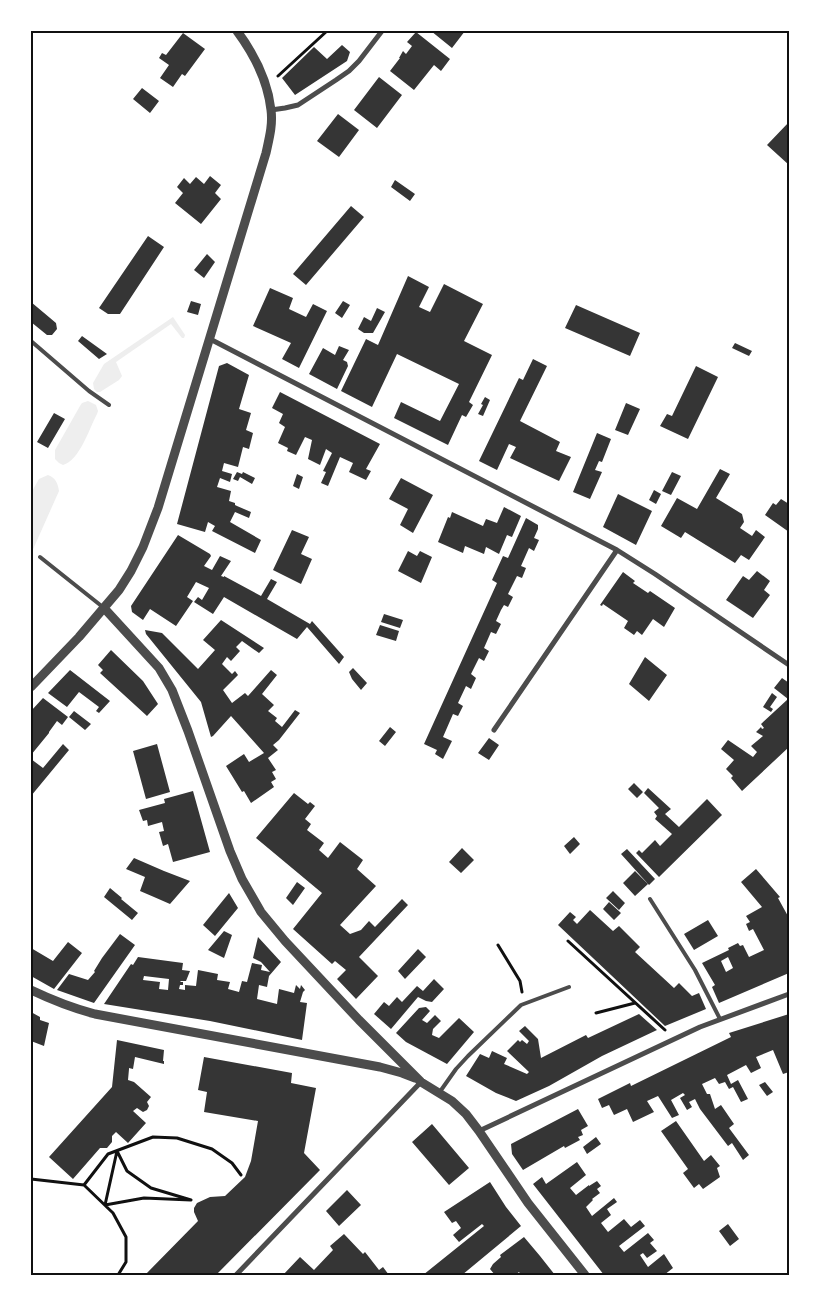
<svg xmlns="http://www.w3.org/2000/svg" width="820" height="1306" viewBox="0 0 820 1306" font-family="'Crimson Pro',serif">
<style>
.green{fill:#eee}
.building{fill:#353535;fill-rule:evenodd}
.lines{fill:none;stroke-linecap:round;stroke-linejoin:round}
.path{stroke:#111;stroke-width:3}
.service{stroke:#4c4c4c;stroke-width:4}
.minor{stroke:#4c4c4c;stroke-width:5}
.tertiary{stroke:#4c4c4c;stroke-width:9}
.neatline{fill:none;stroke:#111;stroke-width:2}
</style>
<rect width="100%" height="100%" fill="#fff"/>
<path class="green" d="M173,317L185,335L184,338H182L171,324L116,362L122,376L119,380L100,392H97L94,389L93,383L104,364Z
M88,401L96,405L98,411L97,414C89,429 80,460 63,465L59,463L55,459V450L80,406L82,403Z
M48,475C56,478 58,484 59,491L31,554V493L39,479Z"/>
<path class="building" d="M431,31H465L452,48Z
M416,32L450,59L441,71L434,65L414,90L390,71L400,58H399L403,51L406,54L412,46L407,42Z
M183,33L205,49L185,76L182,74L173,87L160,78L169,65L159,58L162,53L166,55Z
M342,45L350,52L347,61L295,95L282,78L314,47L327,59Z
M379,77L402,95L377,128L354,110Z
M142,88L159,101L150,113L133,99Z
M338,114L359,130L339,157L317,141Z
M789,122V165L767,145Z
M210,176L221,185L215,193L221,199L201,224L175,203L183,193L177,187L184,178L190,184L196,177L204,184Z
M395,180L415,194L410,201L391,187Z
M351,206L364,217L306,285L293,274Z
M148,236L164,247L120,314H108L99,308Z
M207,254L215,262L204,278L194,270Z
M408,276L429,287L419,307L430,312L444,284L483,304L464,341L492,355L469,402L473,405L466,417L462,415L448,445L394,418L401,402L440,421L459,384L397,354L372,407L341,391L366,339L378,345Z
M270,288L293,298L289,309L306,317L313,304L327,311L299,368L282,359L291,343L253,326Z
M191,301L201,304L198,315L187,312Z
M343,301L350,305L342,318L335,313Z
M31,302L56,323L57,329L52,335H47L31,322Z
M576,305L640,333L630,356L565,328Z
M377,308L385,312L373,333H364L358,329L364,317L371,321Z
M82,336L107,354L99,359L78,341Z
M735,343L752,351L749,356L732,348Z
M339,346L349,350L343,360L347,362L348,366L337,389L309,374L323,348L335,355Z
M533,359L547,366L520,421L560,442L556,451L571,457L559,481L510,458L516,447L509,444L497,470L479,461L519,378L523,380Z
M227,363L249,375L239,409L251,413L246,430L253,433L249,449L243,447L238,467L224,463L222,471L232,474L230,482L220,478L217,487L231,491L229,501L235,503V505L237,506L251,512L249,518L235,512L230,522L261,540L255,553L212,531L215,526L208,522L205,532L177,524L219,366Z
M696,366L718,377L688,439L660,426L667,414L672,416Z
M280,392L380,444L366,469L371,471L366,480L349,472L353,463L340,457L328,486L321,483L326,472L323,471L332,453L326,449L320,465L308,459L312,440L305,437L296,455L287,451L288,448L278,443L285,427L279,423L283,414L272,408Z
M485,397L490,400L483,416L478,414L483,405L481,404Z
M626,403L640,409L628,435L615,430Z
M54,413L65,419L48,448L37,442Z
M597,433L611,439L602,462L599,461L595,470L602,472L590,499L573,492Z
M720,469L730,474L716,498L742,514L744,522L740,528L752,536L756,530L765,537L749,560L741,555L735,563L685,532L681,538L661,526L677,498L697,509Z
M237,472L242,474L243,472L255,478L252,484L240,477L238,481L233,479Z
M672,472L681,476L671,495L662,491Z
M297,474L303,477L299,489L293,486Z
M401,478L433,495L413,533L400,525L408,509L389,499Z
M654,490L661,494L656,504L649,500Z
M618,494L652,511L636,545L603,527Z
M781,499L789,504V532L765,515L773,503L776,505Z
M504,507L521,516L512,537L507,535L499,554L486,547L484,554L465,546L463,553L438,542L448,517L450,518L452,512L483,526L486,519L497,523Z
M526,518L538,525V529L534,538L539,540L534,551L529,548L521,566L526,568L522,578L517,576L508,594L513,597L508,607L504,605L501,610L496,621L501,624L496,634L491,632L484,648L489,651L484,661L479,658L471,674L476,678L471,689L466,686L458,703L463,706L458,716L453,714L443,737L452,741L443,759L435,754L437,750L424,744L497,583L492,580L503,556L508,558Z
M292,530L309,537L301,554L312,559L301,584L273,570Z
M178,535L210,554L211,556L204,566L212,570L220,556L231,561L221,576L224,577V576L261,596L271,579L277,582L267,599L310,624L312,621L344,657L339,664L307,627L297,639L224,597L213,614L194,602L198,597L202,600L209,588L196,582L187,597L193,601L176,626L150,609L143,620L132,612L131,606Z
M408,551L417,556L420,551L432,557L421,583L398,571Z
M757,571L770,581L764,590L770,595L753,618L726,600L743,576L749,580Z
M623,572L635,581L633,583L648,593L650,591L675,608L664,627L653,619L642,635L637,631L634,635L624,628L628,621L603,604L602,606L600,605Z
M384,614L403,620L400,628L381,622Z
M221,620L264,648L259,653L242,641L236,647L240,651L231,661L227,657L222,664L232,674L235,671L238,675L223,690L232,703L245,693L248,696L271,670L277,675L262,694L274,705L268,711L277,718L275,721L282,727L295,710L300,713L279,740L273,745L278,750L268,758L276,770L272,772L276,779L271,782L274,787L251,803L244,791L242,792L226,766L244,754L249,762L264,753L231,716L213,736L211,737L201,702L146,634L145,630L162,633L198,669L215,650L203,640Z
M380,625L399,631L396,641L376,635Z
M111,650L143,681L158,704L147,716L100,673L103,670L98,665Z
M645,657L667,675L649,701L629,684Z
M353,668L367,683L361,690L352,679L349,672Z
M70,670L110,701L99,713L96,711L99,707L79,692L67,707L48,693Z
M782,678L789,683V747L742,791L731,778L733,776L726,769L734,760L721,749L728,740L753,757L757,752L751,746L763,736L756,732L761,727L762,729L764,728L761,724L788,699L774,688Z
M772,693L777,697L770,707L773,709L771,712L763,707Z
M43,698L68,717L62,725L57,721L49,732V733L31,755V711Z
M74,711L91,724L85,730L69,717Z
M390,727L396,732L385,746L379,741Z
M489,738L499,745L489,760L478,753Z
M63,744L69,750L31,796V759L43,768Z
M157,744L170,792L146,799L133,751Z
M634,783L643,792L637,798L628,789Z
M648,788L671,809L665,814L679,827L707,799L722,815L659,877L636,853L639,850L642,853L655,840L660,846L672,834L655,819L657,816L654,812L659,808L644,793Z
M193,791L210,852L173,862L168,844L163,846L159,832L164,831L162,822L148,826L147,820L143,821L139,810L165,803L164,799Z
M294,793L308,804L310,802L315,806L305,819L311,824L307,830L324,843L319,850L328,858L340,842L363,860L357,869L376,886L340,925L350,934L361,930L369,921L375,927L402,899L408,905L359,957L378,976L356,999L337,979L346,970L335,961L332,964L293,929L322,893L256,838Z
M574,837L580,844L570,854L564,846Z
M462,848L474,860L461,873L449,862Z
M627,849L655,879L649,885L621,854Z
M134,858L164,871L190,881L170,904L154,897L140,891L145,877L126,869Z
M756,869L780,897L778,898L789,918V973L719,1003L712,987L715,985L702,963L729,950L728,948L738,943L740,946L743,945L749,957L764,950L753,929L749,931L746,924L750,922L746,916L762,907L741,882ZM728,957L733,968L726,972L721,961Z
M635,871L648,884L635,896L623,883Z
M297,882L305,888L293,905L286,898Z
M110,888L122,898L121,899L138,913L132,920L104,897Z
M613,891L625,903L619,910L606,898Z
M229,893L238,908L215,936L203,925Z
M609,902L621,913L614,920L603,909Z
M590,910L613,931L619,926L640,947L635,952L674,988L679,983L692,996L699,993L706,1009L665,1026L558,925L570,912L576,917L573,920L577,924Z
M708,920L718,936L694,950L684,934Z
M224,931L232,935L224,958L208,950Z
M120,934L135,945L94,1003L57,990L69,974L88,980L95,972L94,971L102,958Z
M258,937L281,962L269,976L267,987L259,985L257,999L277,1004L279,989L294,993L296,985L300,989L301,985L305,990L303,992L300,1002L307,1003L302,1040L210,1021L104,1004L131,964L133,965L138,957L183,963L182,970L190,971L186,981H181L180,982H183V985H180L179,989L185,990V985L196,986L198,970L218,974L217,980L230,982L228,989L239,992L242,981L247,982L252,963L262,965L261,970L270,972L261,962L253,958ZM144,976L169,979L168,990L159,989L160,982L143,980Z
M68,942L82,953L54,989L31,976V948L53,961Z
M418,949L426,957L405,979L398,971Z
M434,979L444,989L432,1002L426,1001L418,997L391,1029L374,1014L384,1002L389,1006L397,997L402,1002L417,986L423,991Z
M426,1007L430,1011L422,1020L427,1023L435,1015L441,1021L433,1029L432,1035L439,1038L459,1018L474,1032L447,1064L406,1042L396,1033L419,1008Z
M31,1012L40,1017V1020L49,1023L44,1046L31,1041Z
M639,1014L657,1030L602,1056L549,1086L516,1101L496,1093L466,1076L480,1054L489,1058L492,1051L507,1058L504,1064L527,1074L529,1072L507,1051L518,1040L520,1042L522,1040L527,1044L529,1041L519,1031L525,1026L538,1039L541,1058L586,1035L588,1038Z
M789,1014V1072L783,1074L773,1050L756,1057L761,1068L751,1073L746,1065L727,1075L731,1084L738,1080L748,1099L741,1102L733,1087L729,1089L725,1082L719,1084L715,1078L702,1084L707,1094H710L715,1109L721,1105L734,1124L729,1128L749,1155L743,1160L732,1143L728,1146L700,1109L695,1099L689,1102L692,1107L687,1110L680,1098L685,1095L683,1093L671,1100L679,1115L672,1118L658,1096L647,1101L654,1112L633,1122L627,1109L614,1115L609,1105L602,1108L598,1099L630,1083L631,1086L731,1037L729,1033Z
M117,1040L164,1050L163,1061H164V1064L135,1057L133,1069L129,1068V1069L128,1080L134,1082L151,1097L147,1102L149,1106L147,1110L143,1112L137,1108L133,1111L146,1123L128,1143L116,1132L112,1136V1142L107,1148H100L73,1179L49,1157L112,1087Z
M204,1057L292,1073L291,1083L316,1088L304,1153L320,1170L216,1275H145L198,1221L194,1212V1208L197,1203L210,1197L225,1196L245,1177L251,1161L258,1121L204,1112L207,1092L198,1090Z
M765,1082L773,1092L767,1096L759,1085Z
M578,1109L588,1126L581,1130L583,1135L578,1137L580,1140L565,1148L564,1146L523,1170L512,1154L511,1144Z
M676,1121L704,1161L711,1155L720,1166L717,1168L720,1177L703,1189L699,1184L694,1188L683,1173L688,1169L661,1131Z
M432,1124L469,1168L449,1185L412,1142Z
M596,1137L601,1144L587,1154L583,1147Z
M577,1162L586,1175L570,1188L576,1195L589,1185V1186L597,1181L601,1186L597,1189L600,1193L592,1199L593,1200L586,1207L592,1216L614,1198L617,1202L607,1209L611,1215L601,1223L608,1232L624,1219L631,1227L640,1220L645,1226L619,1246L624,1252L648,1233L654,1240L650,1243L657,1251L647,1258L643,1253L640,1255L648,1267L664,1254L673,1268L664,1275H604L533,1184L542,1177L546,1184Z
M490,1182L506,1207L521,1226L462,1275H423L484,1226L482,1224L459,1242L453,1235L461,1228L456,1221L452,1223L444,1212Z
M347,1190L361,1205L339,1226L326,1211Z
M728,1224L739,1239L730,1246L719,1231Z
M344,1234L363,1254L365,1252L379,1270L383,1267L389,1275H283L300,1257L314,1270L333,1250L330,1246Z
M524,1237L540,1256L555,1275H521L519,1272L515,1275H495L490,1269L493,1264L501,1257L500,1255Z"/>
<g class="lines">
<path class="path" d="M278,76L327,31
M568,941L665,1030
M498,945L520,981L522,992
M596,1013L635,1003
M117,1151L127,1171L151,1188L191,1200L144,1198L105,1205Z
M31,1179L84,1185
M118,1275L126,1262V1237L113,1213L84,1185L108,1154L153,1137L177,1138L212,1149L232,1163L241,1175"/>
<path class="service" d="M31,341L89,391L109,405
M40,557L104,608
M650,899L695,970L720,1019
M439,1093L456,1069L468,1056L521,1005L569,987"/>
<path class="minor" d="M271,110L285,108L298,105L336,80L349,71L359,61L382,31
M210,339L617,550L655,574L789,665
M494,730L617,550
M479,1131L700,1027L789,994
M236,1275L421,1082"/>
<path class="tertiary" d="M104,608L159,668L172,690L188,731L230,851L242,879L261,912L285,941L359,1020L421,1082L452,1101L466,1114L479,1131L528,1203L585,1275
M31,687L79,637L119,590L131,571L143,547L158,508L266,153C269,139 273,125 271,110C268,82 254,54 237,31
M31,990C52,1000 72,1008 95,1014L380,1067L402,1073L415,1078"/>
</g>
<rect width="820" height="1306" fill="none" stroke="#ffffff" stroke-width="65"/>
<rect x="32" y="32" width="756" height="1242" class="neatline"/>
</svg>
